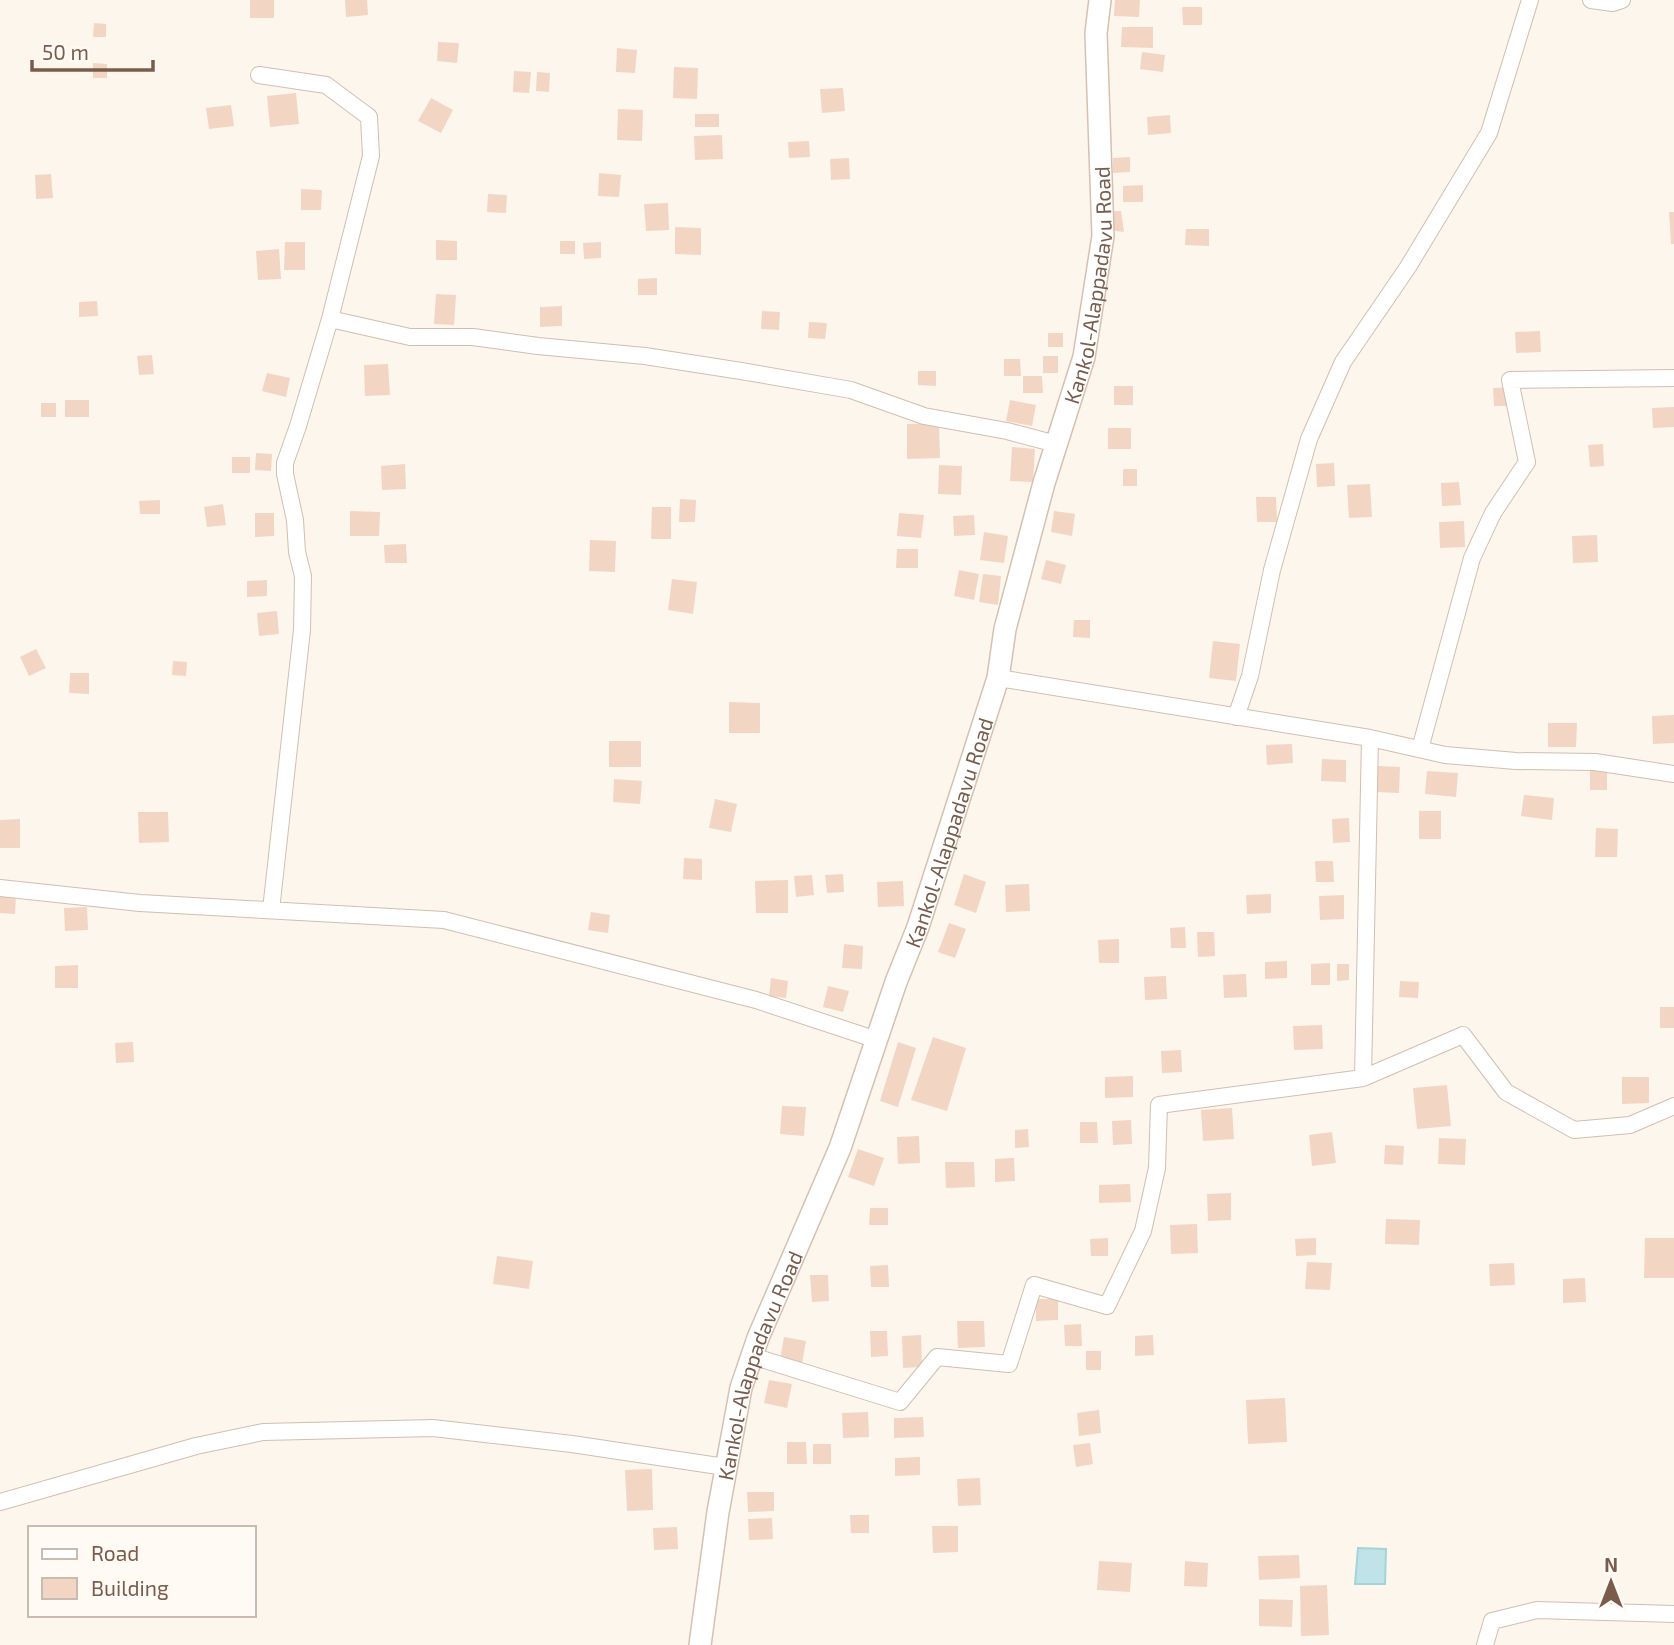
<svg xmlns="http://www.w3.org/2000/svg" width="1674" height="1645" viewBox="0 0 1674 1645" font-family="'Exo 2',sans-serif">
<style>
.water{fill:#bfe3e8;stroke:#a5d3da;stroke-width:2}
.building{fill:#f3d5c3}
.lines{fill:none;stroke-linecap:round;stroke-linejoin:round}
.minor-casing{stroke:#d1beb0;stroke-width:18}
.secondary-casing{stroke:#d6c0b0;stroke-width:24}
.minor{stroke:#fff;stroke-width:16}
.secondary{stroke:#fff;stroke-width:21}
.labels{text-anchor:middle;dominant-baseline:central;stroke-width:7;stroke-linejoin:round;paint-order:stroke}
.street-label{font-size:21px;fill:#7a5c4d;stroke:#fffaf3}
</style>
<rect width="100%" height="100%" fill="#fdf6ec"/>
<path class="water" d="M1358,1548L1386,1549L1385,1584H1355Z"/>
<path class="building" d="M250,0H274V18H250Z
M345,0H367L368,15L346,17Z
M1115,0H1140L1139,17L1114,16Z
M1182,7H1202V25H1183Z
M94,23L106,24V37H93Z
M1122,27H1153V48L1121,47Z
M438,42L459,43L457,63L437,61Z
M617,48L637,50L635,73L616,72Z
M1142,52L1165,55L1163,72L1140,69Z
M93,63L107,64V78H93Z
M674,67L698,68L697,99L673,98Z
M514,71L531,72L529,93L513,92Z
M537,72L550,73L549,92L536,91Z
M843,88L845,111L822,113L820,89Z
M296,93L299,124L270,127L267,96Z
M431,98L453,110L441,133L418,121Z
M231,105L234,126L209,129L206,108Z
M618,109L643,110L642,141L617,140Z
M695,114H719V127H695Z
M1170,115L1171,133L1148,135L1147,117Z
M722,135L723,159L695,160L694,136Z
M809,141L810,157L789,158L788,142Z
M1130,157V172L1113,173V158Z
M849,158L850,179L831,180L830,159Z
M599,173L621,175L619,197L598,196Z
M51,174L53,198L36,199L35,175Z
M1143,185V202H1123V186Z
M301,189L322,190L321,210H301Z
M488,194L507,195L506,213L487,212Z
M668,203L669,230L646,231L644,204Z
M1110,211H1121L1124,232L1109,230Z
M1669,212H1674V244H1671Z
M675,227L701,228V255L675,254Z
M1186,229H1209V246L1185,245Z
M436,240L457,241V260H436Z
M560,241H575V254H560Z
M285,242H305V270H284Z
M601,242V258L584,259L583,243Z
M279,249L281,279L258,280L256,251Z
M657,278V295H638V279Z
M436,294L456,295L454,325L434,324Z
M97,301L98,316L79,317V302Z
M562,306V326L540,327V307Z
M762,311L780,312L779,330L761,329Z
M809,322L827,323L825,339L808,338Z
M1540,331L1541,352L1516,353L1515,332Z
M1048,333H1063V347H1048Z
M152,355L154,374L139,375L137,356Z
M1043,356H1058V373H1043Z
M1004,359H1020L1021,376H1004Z
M388,364L390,395L365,396L364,365Z
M918,371H936V386L918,385Z
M267,373L290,378L286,397L262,391Z
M1023,376H1042L1043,393H1023Z
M1114,386H1133V405H1114Z
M1512,387L1513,406H1494L1493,388Z
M65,400H89V417H65Z
M1010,400L1036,405L1032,426L1006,421Z
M41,403H56V417H41Z
M1674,407V427L1653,428L1652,408Z
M939,423L940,458L907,459V424Z
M1108,428H1131V449H1108Z
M1603,444L1604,466L1590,467L1588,445Z
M1012,447L1035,449L1033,482L1010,481Z
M256,453L272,454L271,471L255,470Z
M232,457H250V473H232Z
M1334,463L1335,486L1317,487L1316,464Z
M405,464L406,489L382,490L381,466Z
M939,465L962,466L961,495L938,494Z
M1123,469H1137V486H1123Z
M1459,482L1461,505L1442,506L1441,483Z
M1370,484L1372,517L1349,518L1347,485Z
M1256,497H1276L1277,522H1257Z
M680,499L696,500L695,522H679Z
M160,500V514H140L139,501Z
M223,504L226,525L207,527L204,507Z
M652,507H671V539H651Z
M350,511L380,512L379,536H350Z
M1054,511L1075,514L1072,536L1051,532Z
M255,513H274V536L255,537Z
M899,513L924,515L921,538L897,536Z
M974,515L975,535L954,536L953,516Z
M1464,521L1465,547L1440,548L1439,522Z
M984,532L1008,536L1004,563L980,560Z
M1597,535L1598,562L1573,563L1572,536Z
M590,540L616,541L615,572L589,571Z
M406,544L407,563H385L384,545Z
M897,549H918V568H896Z
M1046,560L1066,565L1061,584L1041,579Z
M959,570L979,574L974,600L954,596Z
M983,574L1001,576L998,605L979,602Z
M672,579L697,582L693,614L668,610Z
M267,580V596L247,597V581Z
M277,611L279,634L259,636L257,613Z
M1074,620H1090V638L1073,637Z
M1213,641L1240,644L1236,681L1209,678Z
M36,649L46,668L29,676L20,657Z
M173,661L187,662L186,676L172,675Z
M70,673H89V694L69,693Z
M729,702L760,703V733H729Z
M1674,715V743L1653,744L1652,716Z
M1548,723H1577L1576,747H1548Z
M609,741H641V767H609Z
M1292,744L1293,763L1267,765L1266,745Z
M1322,759L1346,760V782L1321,781Z
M1378,766L1400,767L1399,793L1377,792Z
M1427,771L1458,773L1456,797L1425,794Z
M1590,771H1607V790H1590Z
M614,779L642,781L640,804L613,802Z
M1524,795L1554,798L1552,820L1521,816Z
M715,799L737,804L731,832L709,828Z
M1419,811H1441V839H1419Z
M138,812H168L169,842L139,843Z
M1349,818L1350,842L1333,843L1332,819Z
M20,819V848H0V820Z
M1596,828L1618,829L1617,857H1595Z
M684,858L702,859V880L683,879Z
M1315,861H1333L1334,882H1316Z
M843,874L844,892L827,893L825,875Z
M964,874L986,882L976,913L954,905Z
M812,875L814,895L796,897L794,876Z
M788,880V913H756L755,881Z
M903,881L904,906L878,907L877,882Z
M1029,884L1030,911L1006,912L1005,885Z
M0,894L16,895L15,914L0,913Z
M1271,894V913L1247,914L1246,895Z
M1344,895V919L1320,920L1319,896Z
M87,907L88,930L65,931L64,908Z
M591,912L610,915L608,933L588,930Z
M949,923L966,929L955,958L938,952Z
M1185,927L1186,948H1171L1170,928Z
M1197,932H1214L1215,956L1198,957Z
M1119,939V963H1099L1098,940Z
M844,944L863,946L862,969L842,968Z
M1287,961V978L1265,979V962Z
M1330,963V985H1311V964Z
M1337,964H1349V980L1337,981Z
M78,965V988H55V966Z
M1246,974L1247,997L1224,998L1223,975Z
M1166,976L1167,999L1145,1000L1144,977Z
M771,978L788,981L786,998L769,996Z
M1400,981L1419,982L1418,998L1399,997Z
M828,986L849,991L843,1012L823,1007Z
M1660,1007H1674V1028H1660Z
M1322,1025L1323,1049L1294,1050L1293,1026Z
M933,1037L966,1048L947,1111L911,1100Z
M133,1042L134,1062L116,1063L115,1043Z
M898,1042L916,1048L898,1107L880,1101Z
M1181,1050L1182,1072L1162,1073L1161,1051Z
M1133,1076V1097L1105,1098V1077Z
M1622,1077H1649V1103L1622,1104Z
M1447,1085L1451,1126L1417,1129L1413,1088Z
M782,1106L806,1107L804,1136L780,1134Z
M1232,1108L1234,1139L1203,1141L1201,1110Z
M1131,1120L1132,1144L1113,1145L1112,1121Z
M1080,1122H1097L1098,1143H1080Z
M1028,1129L1029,1147L1015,1148V1130Z
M1332,1132L1336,1163L1312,1166L1309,1135Z
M919,1136L920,1163L898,1164L897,1137Z
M1439,1138L1466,1139L1465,1165L1438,1164Z
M1385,1145L1404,1146L1403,1165L1384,1164Z
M858,1149L884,1158L874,1186L848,1177Z
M1014,1158L1015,1181L995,1182V1159Z
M945,1162H974L975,1187L946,1188Z
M1130,1184L1131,1202L1099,1203V1185Z
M1231,1193V1220L1208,1221L1207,1194Z
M870,1208H888V1225H869Z
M1386,1219L1420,1220L1419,1245L1385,1244Z
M1197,1224L1198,1253L1171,1254L1170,1225Z
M1108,1238V1256H1091L1090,1239Z
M1316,1238V1255L1296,1256L1295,1239Z
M1645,1238H1674V1278H1644Z
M497,1256L533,1261L529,1289L493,1284Z
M1307,1262L1332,1263L1330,1290L1305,1289Z
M1514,1263L1515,1285L1490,1286L1489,1264Z
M888,1265L889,1287H871L870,1266Z
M810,1275H828L829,1301L812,1302Z
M1585,1278L1586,1302L1563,1303V1279Z
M1036,1299H1058V1320L1036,1321Z
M957,1321H984L985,1347L958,1348Z
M1081,1324L1082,1346H1065L1064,1325Z
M870,1331H887L888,1356L871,1357Z
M921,1335L922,1367L903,1368L902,1336Z
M1153,1335L1154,1355L1135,1356V1336Z
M784,1337L806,1341L801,1369L779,1365Z
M1086,1351H1101V1370H1086Z
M769,1380L792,1384L787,1408L764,1403Z
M1285,1398L1287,1442L1248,1444L1246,1400Z
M1099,1410L1101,1433L1079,1436L1077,1413Z
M868,1412L869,1437L843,1438L842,1413Z
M923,1417L924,1437L894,1438V1418Z
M787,1442H806L807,1464H787Z
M1090,1443L1093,1464L1076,1467L1073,1445Z
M813,1444H831V1464H813Z
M920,1457V1475L895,1476V1458Z
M652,1469L653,1510L627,1511L625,1470Z
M980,1478L981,1505L958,1506L957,1479Z
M747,1492H774V1511L748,1512Z
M850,1515H869V1533H851Z
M772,1518L773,1539L749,1540L748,1519Z
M932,1526H958V1552L933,1553Z
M677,1527L678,1549L654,1550L653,1528Z
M1299,1555L1300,1578L1259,1580L1258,1556Z
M1099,1561L1132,1563L1130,1592L1097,1590Z
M1185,1561L1208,1563L1207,1587L1184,1586Z
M1327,1585L1329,1635L1301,1636L1300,1586Z
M1259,1599L1293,1600L1292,1627L1259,1626Z"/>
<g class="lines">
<defs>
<path id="minor" d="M1591,0L1613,3L1622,0
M259,75L326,85L369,117L371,156L330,319L410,337H473L538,346L645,356L741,371L851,390L924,416L1007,431L1056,444
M998,678L1370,738L1445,755L1516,761L1595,762L1674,774
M1236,717L1250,676L1272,570L1309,439L1343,362L1408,267L1489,133L1530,0
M1420,749L1472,558L1493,513L1527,462L1510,380L1674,378
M0,888L140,903L444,920L756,1000L877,1040
M271,910L302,630L303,576L297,552L295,520L285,474V463L298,426L330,319
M1363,1078L1463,1035L1506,1092L1574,1130L1630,1125L1674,1106
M752,1356L900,1402L937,1357L1009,1364L1034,1285L1107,1306L1143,1231L1157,1168L1159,1105L1363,1078L1370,738
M0,1502L196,1446L263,1432L433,1428L572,1444L725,1467
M1485,1645L1492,1621L1537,1610L1674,1614"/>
<g id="secondary">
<path id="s1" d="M700,1645L718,1512L741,1388L758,1338L840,1148L896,982L918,927L998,678L1005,629L1044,483L1084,357L1103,236L1096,33L1100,0"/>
</g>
</defs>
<use href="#minor" class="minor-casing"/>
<use href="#secondary" class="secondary-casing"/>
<use href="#minor" class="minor"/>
<use href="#secondary" class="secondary"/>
</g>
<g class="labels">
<g class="street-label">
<text stroke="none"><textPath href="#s1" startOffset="1421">Kankol-Alappadavu Road</textPath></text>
<text stroke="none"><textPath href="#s1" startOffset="854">Kankol-Alappadavu Road</textPath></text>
<text stroke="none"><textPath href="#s1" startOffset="287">Kankol-Alappadavu Road</textPath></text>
</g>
</g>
<rect x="28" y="1526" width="228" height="91" fill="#fffaf3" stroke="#cabbb1" stroke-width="2"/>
<rect x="42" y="1549" width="35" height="10" fill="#ffffff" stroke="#cabbb1" stroke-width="2"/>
<text x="91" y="1561" font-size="21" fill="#7a5c4d">Road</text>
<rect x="42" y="1578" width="35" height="21" fill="#f3d5c3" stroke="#cabbb1" stroke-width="2"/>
<text x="91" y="1596" font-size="21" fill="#7a5c4d">Building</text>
<g transform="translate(1611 1582)" stroke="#fffaf3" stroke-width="5" paint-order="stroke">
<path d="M0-5L12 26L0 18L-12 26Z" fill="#7a5c4d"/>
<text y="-10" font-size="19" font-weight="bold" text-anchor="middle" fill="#7a5c4d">N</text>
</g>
<path d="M32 60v10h121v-10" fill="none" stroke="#7a5c4d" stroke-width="3.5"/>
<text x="42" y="60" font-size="21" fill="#7a5c4d" stroke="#fffaf3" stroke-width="5" paint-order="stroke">50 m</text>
</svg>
